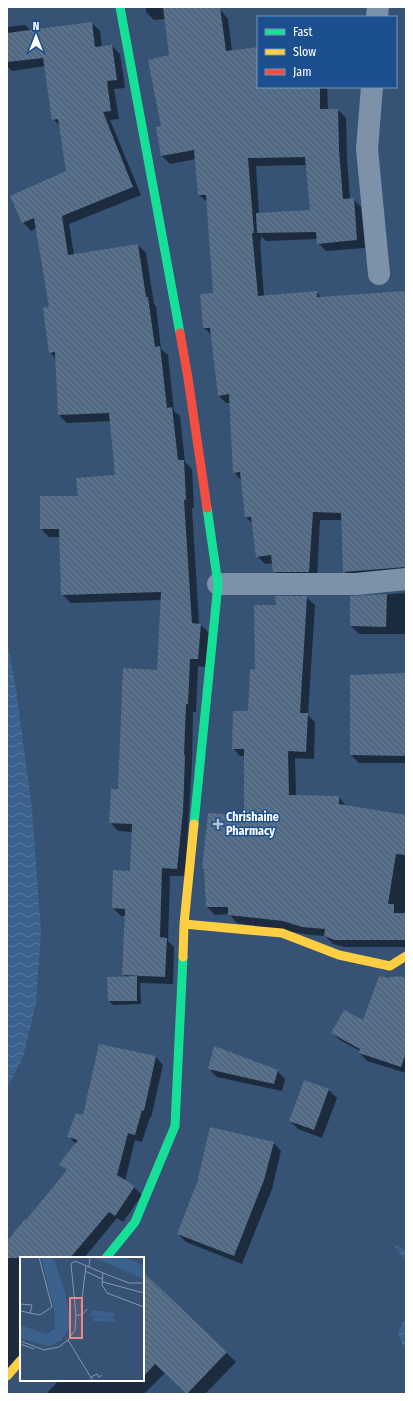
<svg xmlns="http://www.w3.org/2000/svg" width="413" height="1401" viewBox="0 0 413 1401" font-family="'Fira Sans Condensed',sans-serif">
<style>
.water{fill:url(#water-waves)}
.shadow{fill:#0007;fill-rule:evenodd}
.building{fill:url(#building-back-hatch)}
.lines{fill:none;stroke-linecap:round;stroke-linejoin:round}
.street{stroke:#7d92a8;stroke-width:22}
.fast{stroke:#16e098;stroke-width:9}
.slow{stroke:#ffcf43;stroke-width:9}
.jam{stroke:#f24e42;stroke-width:9}
.poi-dot{fill:#b9c2ce;stroke:#1b4f8f;stroke-width:1.5}
.labels{text-anchor:middle;dominant-baseline:central;stroke-width:3;stroke-linejoin:round;paint-order:stroke}
.poi-label{font-size:12px;font-weight:bold;fill:#fff;stroke:#1b4f8f;text-anchor:start}
.inset-road{fill:none;stroke:#8697ac;stroke-width:1}
.view{fill:#e88989;fill-opacity:0.15;stroke:#e88989;stroke-width:2}
.inset-edge{fill:none;stroke:#fff;stroke-width:2}
</style>
<defs>
<pattern id="water-waves" width="16" height="10" patternUnits="userSpaceOnUse"><rect width="16" height="10" fill="#3b618d"/><path d="M0 5q4-4 8 0t8 0" fill="none" stroke="#58799e"/></pattern>
<pattern id="building-back-hatch" width="6" height="6" patternUnits="userSpaceOnUse"><rect width="6" height="6" fill="#526984"/><path d="M-1 5l2 2M0 0l6 6M5-1l2 2" fill="none" stroke="#6c8096"/></pattern>
</defs>
<rect width="100%" height="100%" fill="#365274"/>
<path class="water" d="M7,639L16,689L32,809L41,931L36,1004L23,1057L7,1088Z
M394,1245L406,1250V1262Z
M406,1317V1345L403,1346L398,1332Z"/>
<path class="shadow" d="M146,7H218L228,19L232,51L258,48V87H327L328,110H338L346,118L347,159L350,199H353L361,207L365,248L326,251L318,243V239L266,241L261,236V241H260L264,297L316,292L321,297L406,292V575L352,579L344,571L342,520H320L317,579H282L274,571L273,563L265,564L257,556L253,524L246,517L241,480L234,472L230,403H226L218,395L212,335L204,328L214,294L208,203L199,195L196,159L170,164L162,156L170,56L166,19L154,20L146,12ZM307,165L312,211L259,213L256,166Z
M92,23L100,31L102,48L112,46L120,54L125,88L114,89L119,119L110,120L141,195L69,224L74,255L138,245L146,253L154,304L156,306L161,349L168,355L174,411L180,416L185,462L192,469L194,508H192L199,624L201,625L209,633L206,667L198,666L196,712H193L192,763L185,876H170L168,941L174,947L173,984L140,983L141,1004L113,1005L109,1001L126,977L123,975L125,916H121L113,908L131,872L132,832L118,831L110,822L119,790L158,671L161,600L71,603L62,594L60,537H49L41,529L79,497L117,475L111,421L67,423L59,415L56,359L50,352V308L36,228L31,231L23,222L68,172L61,127L53,119L45,66L12,71L7,66V27L25,25L31,31Z
M406,593V634H359L351,626V597Z
M276,598H307L315,605L308,715L315,722L314,759L295,758L296,796L339,797L346,806L406,816V947H344L333,944L325,936L311,935L237,923L229,914L215,915L207,907L205,871L203,869L209,814L245,816V756H240L233,748L249,712L256,671L277,606Z
M406,674V763H359L351,755Z
M406,979V1073L367,1061L360,1053V1051L340,1040L332,1033L363,1022Z
M100,1045L156,1057L163,1065L151,1118L150,1117L142,1142L135,1140L125,1181L134,1187L142,1195L123,1222L117,1218L84,1258H21V1339L20,1341L21,1342V1357L7,1372V1242L26,1222L68,1171L60,1164L76,1144L69,1137L83,1116Z
M209,1069L277,1071L285,1079L282,1091L217,1077Z
M329,1090L337,1098L322,1138L298,1129L290,1121Z
M273,1142L281,1151L272,1189L242,1264L186,1242L178,1234Z
M145,1275L236,1362L205,1394H188L165,1373L144,1394H46L59,1380H143V1276Z"/>
<path class="building" d="M163,7H220L226,51L258,47V87H320V109H338L339,150L343,199L354,198L357,240L317,244L316,232L257,233L256,213L310,210L305,157L248,158L254,233H252L258,296L317,291V297L406,291V567L343,572L341,513L313,512L309,572H273L271,555L256,557L251,517H245L240,472L233,473L229,394L218,396L210,328H203L200,294L213,293L206,195H198L194,150L161,156L156,127L161,126L148,60L169,55Z
M92,22L95,47L112,45L117,80L107,81L111,111L103,112L133,187L62,216L68,255L138,244L146,297H148L155,347L160,346L167,408L172,407L178,460H184L186,500H184L192,623L201,624L198,659H190L188,704H186L184,755H185L183,811L177,869L162,868L160,937L167,938L165,977L122,975L125,909L112,908L113,870L130,871L132,824L109,823L111,789H118L123,668L157,670L161,592L61,595L59,529H40V496H78L76,478L115,475L109,413L58,415L55,352L49,353L43,308L49,307L34,218L22,223L10,196L66,171L58,119L52,120L43,58L7,62V33Z
M387,594L386,627L350,626V596Z
M275,596H307L300,713H308L306,752L288,751L289,795L339,796V804L406,815V855L396,854L388,904H394V913H406V940H335L324,936L325,929L302,927L283,921L228,915V907H206L204,869H202L208,813L244,815V749H232L233,711H248L250,669L255,670L254,605H276Z
M406,673V756L350,755V675Z
M137,976V1001H108L107,977Z
M379,976L388,978L398,976L406,978V1053L401,1067L359,1053L360,1049L331,1033L344,1010L363,1020Z
M99,1044L156,1056L144,1111L142,1110L135,1135L128,1133L117,1175L135,1186L115,1216L109,1212L70,1258H7V1241L25,1219L26,1220L67,1170L59,1164L78,1140L67,1137L76,1113L83,1115Z
M214,1046L278,1070L274,1084L208,1069Z
M304,1080L329,1089L314,1130L289,1121Z
M210,1127L274,1142L264,1180L234,1256L177,1234L197,1183Z
M143,1272L227,1352L187,1394L155,1364L143,1377Z"/>
<g class="lines">
<path class="street" d="M377,17L378,7
M372,87L367,149L379,274
M218,584H356L406,579"/>
<path class="fast" d="M120,7L180,333
M194,824L218,584L207,508
M106,1258L135,1222L175,1126L183,957"/>
<path class="slow" d="M184,924L282,933L339,955L390,966L406,956
M183,957L184,924L194,824
M7,1376L21,1360"/>
<path class="jam" d="M180,333L188,378L207,508"/>
</g>
<path class="poi-dot" d="M216 818h4v4h4v4h-4v4h-4v-4h-4v-4h4z"/>
<g class="labels">
<g class="poi-label">
<text x="226" y="817">Chrishaine<tspan x="226" dy="14">Pharmacy</tspan></text>
</g>
</g>
<g transform="translate(20 1257)">
<rect width="124" height="124" fill="#365274"/>
<path d="M21,0H33L45,35L51,68L41,84L29,89L0,81V68L26,77L35,72L34,51ZM72,0H104L124,9V22ZM72,53L94,56V60L70,59ZM78,60L94,61L97,65L73,64V61Z" fill="#3b618d"/>
<path class="inset-road" d="M70,0L69,10L83,16L82,28L87,36L124,50M65,14L82,22M83,16L109,26H124M83,25L124,36M0,47L12,48L10,57M61,49L66,9M0,54L20,58L32,50L19,0M56,58H62L67,52M48,83L73,124M0,84L24,93L39,90L48,83L55,73L56,58L51,7L55,4L69,10M0,87L14,92M71,120L77,117L79,120L82,118"/>
<path class="view" d="M50,41H62V81H50Z"/>
<rect width="124" height="124" class="inset-edge"/>
</g>
<rect width="413" height="1401" fill="none" stroke="#ffffff" stroke-width="16"/>
<rect x="257" y="16" width="140" height="72" fill="#1b4f8f" stroke="#7695bc"/>
<rect x="265" y="29" width="20" height="6" fill="#16e098" stroke="#7695bc"/>
<text x="293" y="36" font-size="12" fill="#ffffff">Fast</text>
<rect x="265" y="49" width="20" height="6" fill="#ffcf43" stroke="#7695bc"/>
<text x="293" y="56" font-size="12" fill="#ffffff">Slow</text>
<rect x="265" y="69" width="20" height="6" fill="#f24e42" stroke="#7695bc"/>
<text x="293" y="76" font-size="12" fill="#ffffff">Jam</text>
<g transform="translate(36 36)" stroke="#1b4f8f" stroke-width="3" paint-order="stroke">
<path d="M0-3L7 15L0 10L-7 15Z" fill="#ffffff"/>
<text y="-6" font-size="11" font-weight="bold" text-anchor="middle" fill="#ffffff">N</text>
</g>
</svg>
